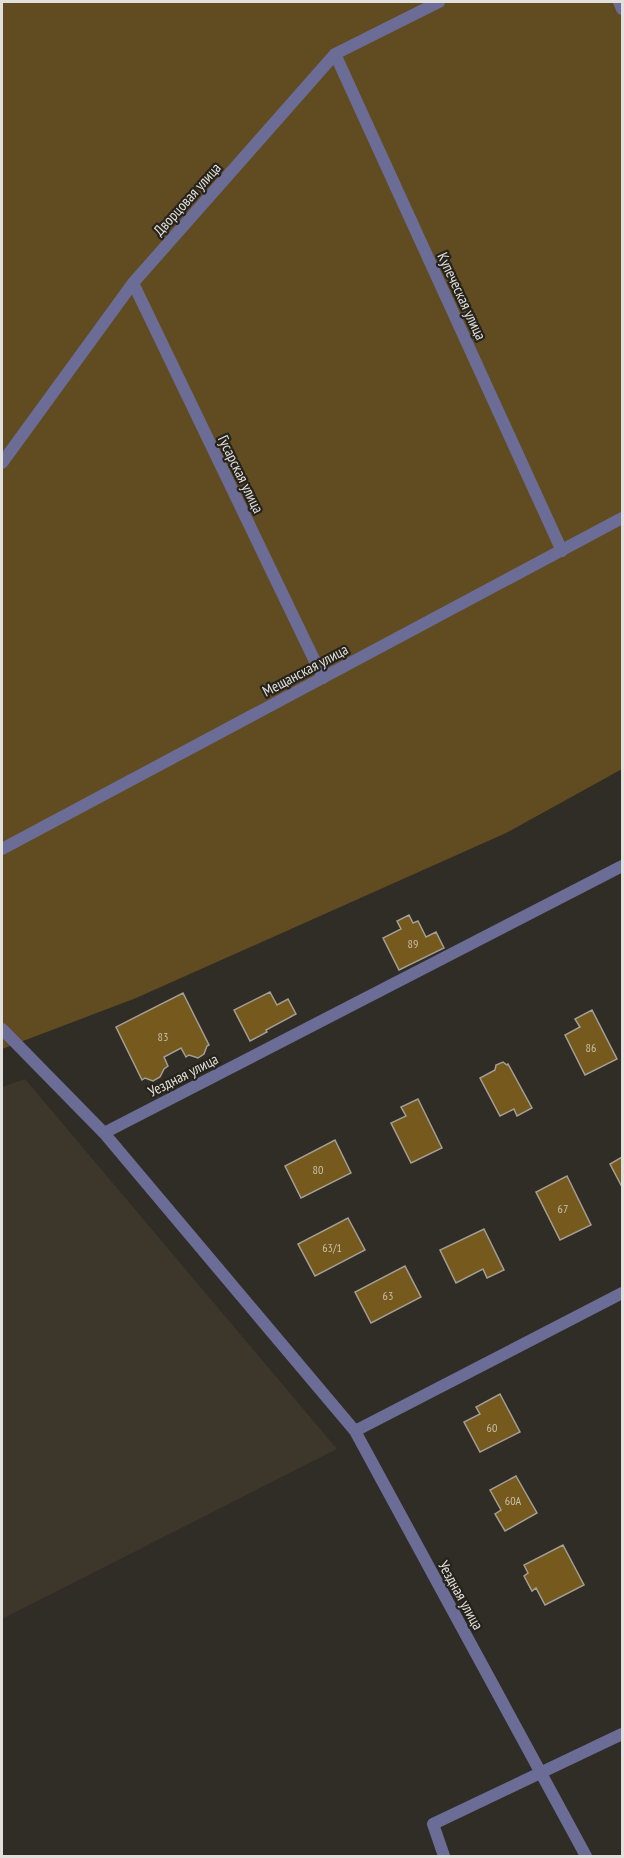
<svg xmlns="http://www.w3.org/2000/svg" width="624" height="1858" viewBox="0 0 624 1858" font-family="'PT Sans Narrow',sans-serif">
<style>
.built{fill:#3d362b}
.green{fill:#614c22}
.building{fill:#765a1d;stroke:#a39e96;stroke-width:1.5}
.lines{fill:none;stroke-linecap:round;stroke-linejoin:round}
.minor{stroke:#6b6d97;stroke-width:12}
.labels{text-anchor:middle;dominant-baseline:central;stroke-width:4.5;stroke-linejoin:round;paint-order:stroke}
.number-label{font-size:12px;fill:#c7beac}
.street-label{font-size:15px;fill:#e2e0dc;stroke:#26231c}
</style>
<rect width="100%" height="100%" fill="#302d26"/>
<path class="built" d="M25,1079L337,1449L2,1619V1087Z"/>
<path class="green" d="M2,2H622V769L506,833L136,998L2,1049Z"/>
<path class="building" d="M409,915L413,923L418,921L426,937L436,932L444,948L399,970L383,938L401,929L397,921Z
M270,992L277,1005L288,999L296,1014L266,1030L267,1032L250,1041L234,1010Z
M183,993L209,1045L207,1046L204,1054L198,1058L189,1055L186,1057L181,1048L164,1057L168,1066L164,1069L160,1077L153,1081L145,1078L142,1080L116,1027Z
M592,1010L617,1059L585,1075L565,1035L580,1027L575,1019Z
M503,1062L507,1065L508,1064L532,1108L517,1116L514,1109L500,1116L480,1078L495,1070L496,1065Z
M418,1099L442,1148L411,1163L391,1123L406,1116L401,1107Z
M335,1140L351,1173L301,1198L285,1166Z
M622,1157V1187L610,1164Z
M567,1176L591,1225L560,1240L536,1192Z
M348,1218L365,1250L315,1276L298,1244Z
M484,1229L504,1270L487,1278L483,1269L456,1283L440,1250Z
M405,1266L421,1297L371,1323L355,1292Z
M500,1394L520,1432L480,1452L464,1422L480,1414L476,1407Z
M516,1476L537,1513L505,1531L495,1514L501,1510L490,1490Z
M563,1545L584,1585L545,1605L536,1588L532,1591L524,1576L528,1573L524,1565Z"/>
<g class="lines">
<path class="minor" d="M619,2L622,9
M335,54L562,551
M133,283L323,678
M2,463L133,283L335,54L439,2
M2,849L622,518
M2,1029L104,1133
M355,1431L622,1293
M444,1856L433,1824L622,1734
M586,1856L355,1431L104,1133L622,866"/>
</g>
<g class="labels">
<g class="number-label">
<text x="413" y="943">89</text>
<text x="163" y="1036">83</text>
<text x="591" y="1047">86</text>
<text x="318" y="1169">80</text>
<text x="563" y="1208">67</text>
<text x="332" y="1247">63/1</text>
<text x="388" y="1295">63</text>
<text x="492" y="1427">60</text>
<text x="513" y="1500">60А</text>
</g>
<g class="street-label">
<text transform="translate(187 199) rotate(-48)">Дворцовая улица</text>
<text transform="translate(462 296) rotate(65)">Купеческая улица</text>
<text transform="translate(241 474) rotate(64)">Гусарская улица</text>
<text transform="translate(305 670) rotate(-28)">Мещанская улица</text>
<text transform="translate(183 1075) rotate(-27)">Уездная улица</text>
<text transform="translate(461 1595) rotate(61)">Уездная улица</text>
</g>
</g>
<rect width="624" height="1858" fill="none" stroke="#e2e0dc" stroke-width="6"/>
</svg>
